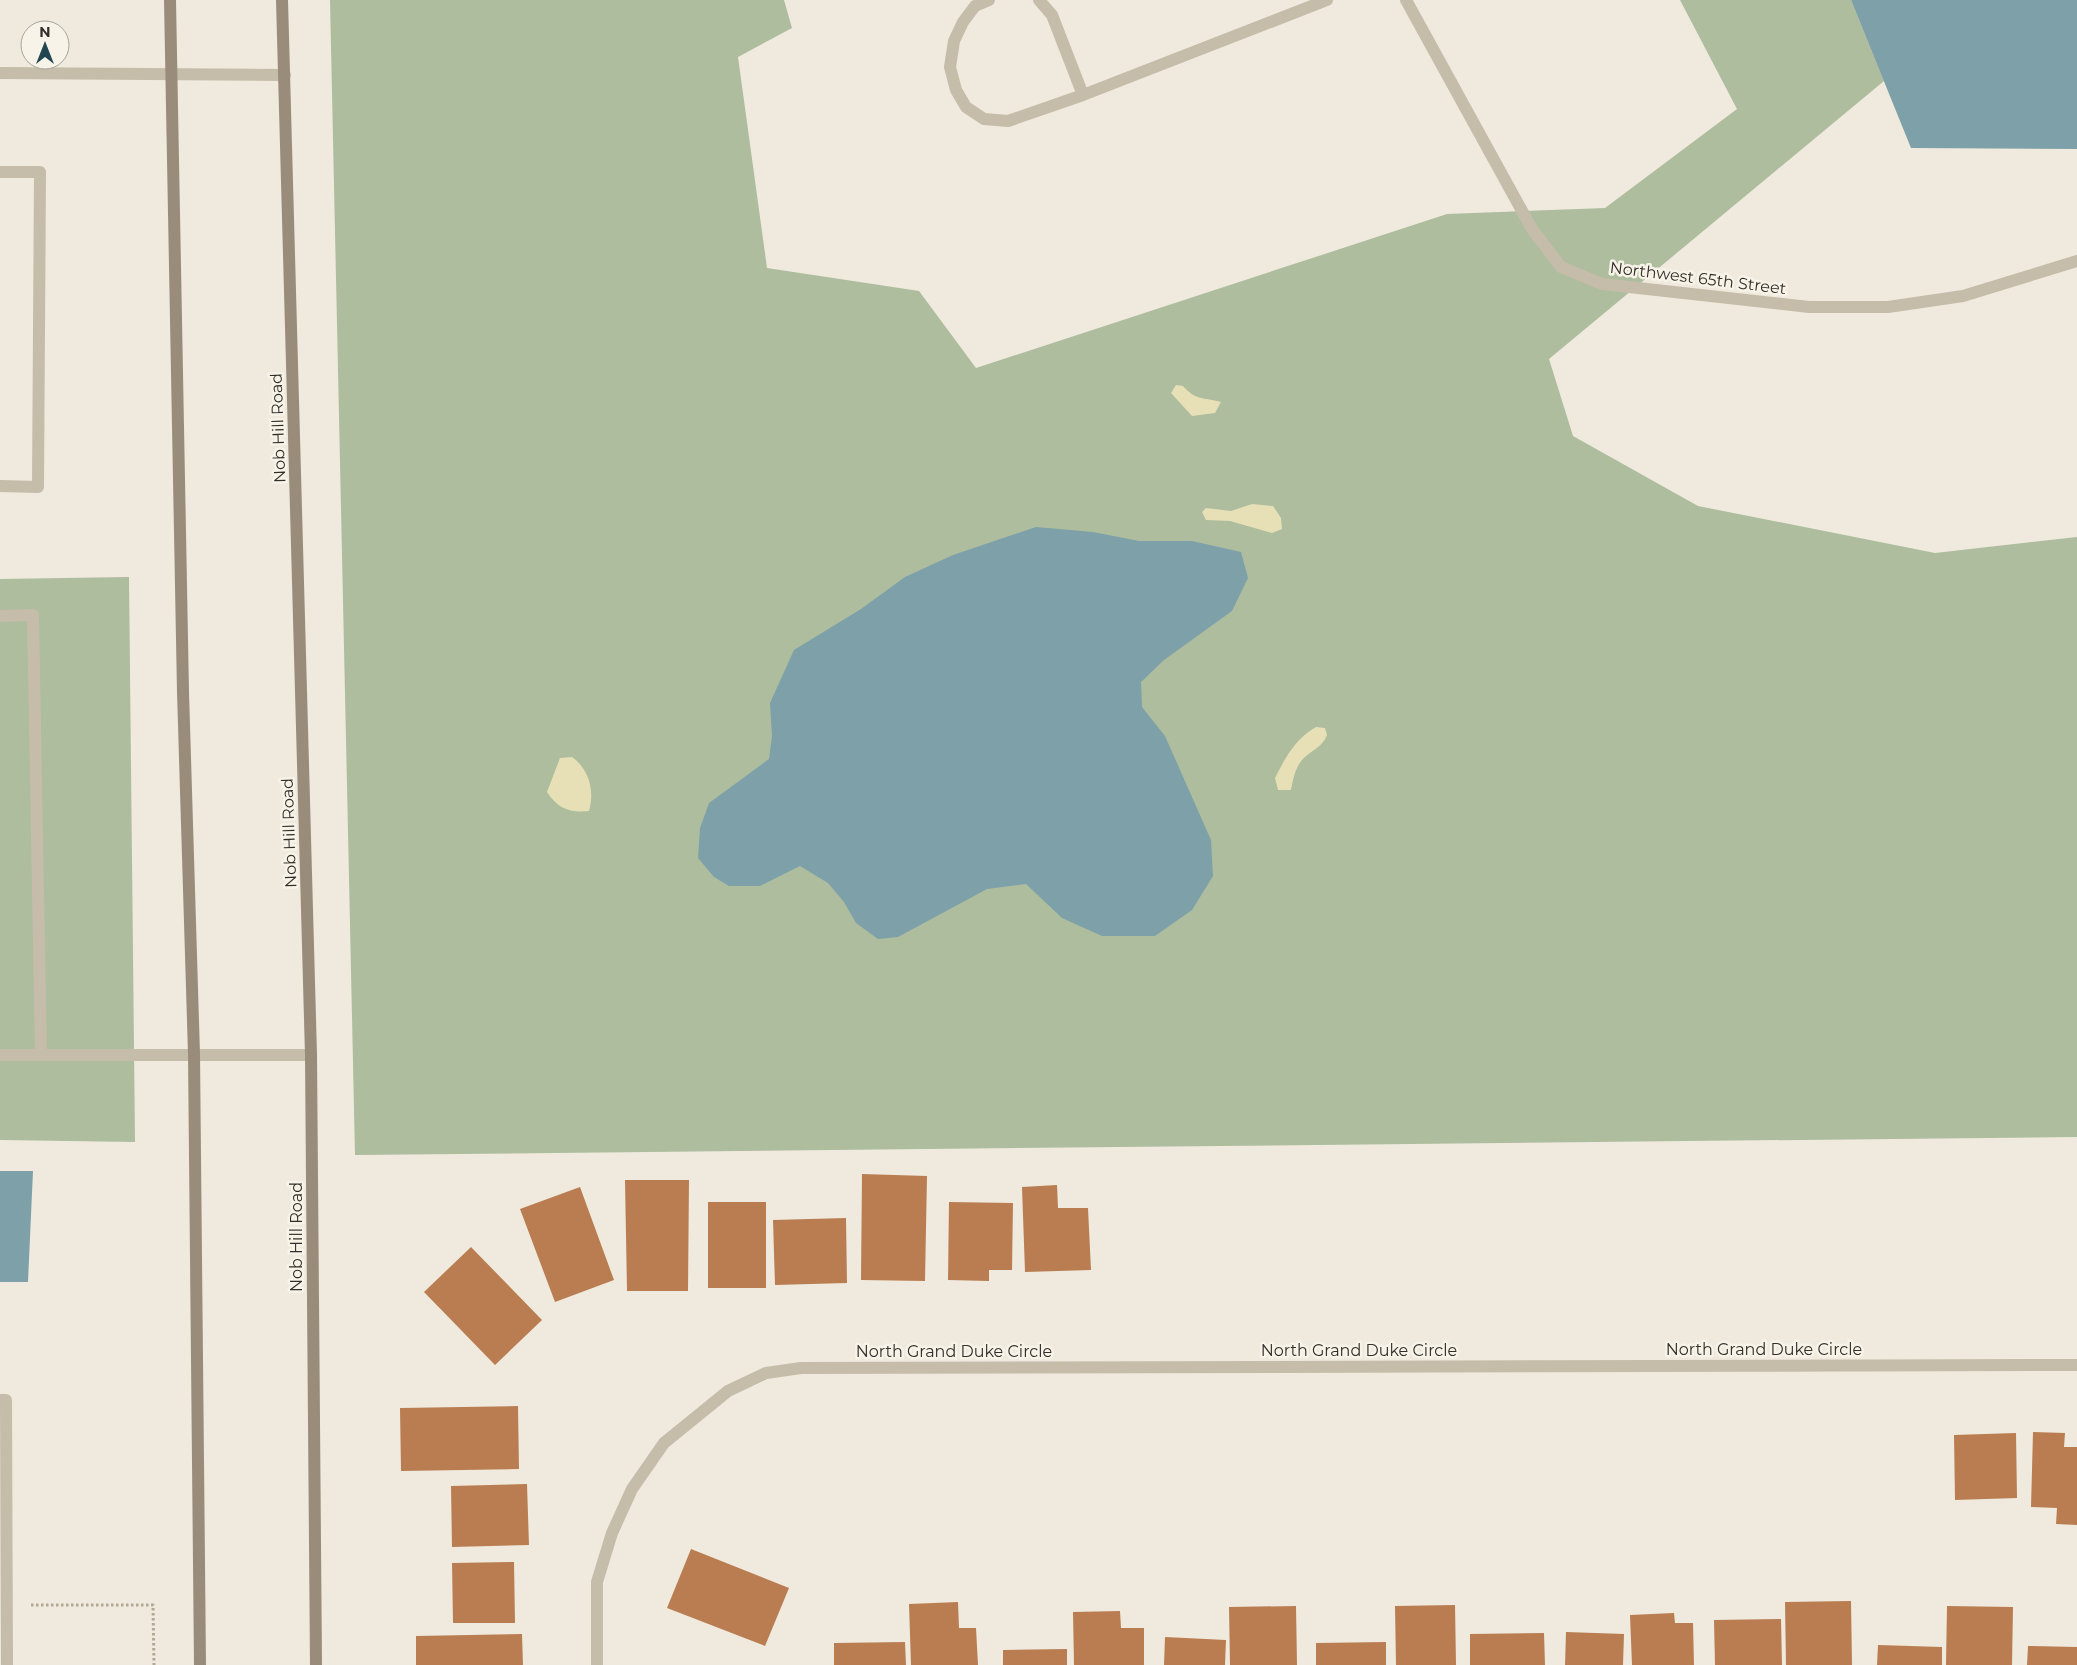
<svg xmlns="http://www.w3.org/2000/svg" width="2077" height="1665" viewBox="0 0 2077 1665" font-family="Montserrat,sans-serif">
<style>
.green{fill:#adbd9e}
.sand{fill:#e7e0b6}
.water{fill:#7ea0a9}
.building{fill:#b97d51}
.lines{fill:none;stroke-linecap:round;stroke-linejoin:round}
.path{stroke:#b2a694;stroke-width:3;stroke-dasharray:2.5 2.5;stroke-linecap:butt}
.lane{stroke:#c6bcaa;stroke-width:12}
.street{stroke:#c6bcaa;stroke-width:12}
.secondary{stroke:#998c7b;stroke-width:12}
.labels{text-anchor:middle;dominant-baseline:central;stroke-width:5;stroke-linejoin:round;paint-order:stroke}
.street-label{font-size:16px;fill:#342e29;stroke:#f7f3e8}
</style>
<rect width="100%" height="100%" fill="#efeadd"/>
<path class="green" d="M330,0H784L792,28L738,57L767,268L919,291L976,368L1447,214L1605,208L1737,109L1680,0H1851L1884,81L1549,359L1573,436L1698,506L1935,553L2077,537V1137L355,1155Z
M129,577L135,1142L0,1140V579Z"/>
<path class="sand" d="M1176,385L1183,386C1196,401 1203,397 1221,402L1215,413L1192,416L1171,393Z
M1252,504L1273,506L1281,518L1282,529L1272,533L1230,521L1206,520L1202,512L1206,508L1231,511Z
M1316,727L1325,728L1327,735C1322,748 1311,750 1302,760C1295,768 1293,780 1291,790H1278L1275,778C1285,758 1296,738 1316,727Z
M572,757C589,769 595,791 589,811C570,813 558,809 547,792L560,758Z"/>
<path class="water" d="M1851,0H2077V149L1911,148Z
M1036,527L1093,532L1139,541H1192L1241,552L1248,578L1232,611L1164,660L1141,682L1142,707L1165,736L1211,840L1213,876L1192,910L1155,936H1102L1062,918L1026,884L987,889L898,937L878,939L856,923L844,902L828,883L800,866L760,886H729L714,877L698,858L700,828L709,803L769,759L772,736L770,703L794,650L861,609L905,577L953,555Z
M0,1171H33L28,1282H0Z"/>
<path class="building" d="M862,1174L927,1176L925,1281L861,1280Z
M625,1180H689L688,1291H627Z
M1057,1185L1058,1208H1088L1091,1270L1025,1272L1022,1187Z
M580,1187L614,1280L555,1302L520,1209Z
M708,1202H766V1288H708Z
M949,1202L1013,1203L1012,1270H989V1281L948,1280Z
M846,1218L847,1283L775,1285L773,1220Z
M471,1247L542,1320L495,1365L424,1292Z
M518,1406L519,1469L401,1471L400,1408Z
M2033,1432L2065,1433L2064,1447H2077V1525L2056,1524L2057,1508L2031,1507Z
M2016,1433L2017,1498L1955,1500L1954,1435Z
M527,1484L529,1545L452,1547L451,1486Z
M691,1549L789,1588L765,1646L667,1608Z
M514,1562L515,1623H453L452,1563Z
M1851,1601L1852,1665H1786L1785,1602Z
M958,1602L959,1628H976L978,1665H911L909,1604Z
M1455,1605L1456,1665H1396L1395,1606Z
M1296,1606L1297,1665H1230L1229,1607Z
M1947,1606L2013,1607L2012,1665H1946Z
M1120,1611L1121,1628H1144V1665H1074L1073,1612Z
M1674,1613L1675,1623H1693L1694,1665H1632L1630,1615Z
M1781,1619L1782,1665H1715L1714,1620Z
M1566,1632L1624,1634L1623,1665H1565Z
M1544,1633L1545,1665H1470V1634Z
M522,1634L523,1665H416V1636Z
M1165,1637L1226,1640L1225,1665H1164Z
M905,1642L906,1665H834V1643Z
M1386,1642V1665H1316V1643Z
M1878,1645L1942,1647V1665H1877Z
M2028,1646L2077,1647V1665H2027Z
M1067,1649V1665H1003V1650Z"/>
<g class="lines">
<path class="path" d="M31,1605H153L154,1665"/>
<path class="lane" d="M0,73L285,75
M0,172H40L38,487L0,486
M0,616L33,615L41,1055
M0,1055H311
M0,1400H6L7,1665"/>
<path class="street" d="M989,0L975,6L963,22L954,41L950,67L956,90L966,107L984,119L1008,121L1083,95L1327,0
M1039,0L1052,15L1083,95
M1406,0L1532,229L1561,267L1602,284L1809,307H1888L1963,296L2077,261
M597,1665V1582L612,1533L632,1489L664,1443L728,1391L766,1373L801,1368L2077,1365"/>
<path class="secondary" d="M170,0L183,692L194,1054L200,1665
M282,0L311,1055L316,1665"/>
</g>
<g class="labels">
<g class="street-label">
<text transform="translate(1698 278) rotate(7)">Northwest 65th Street</text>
<text transform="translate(278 428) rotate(-92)">Nob Hill Road</text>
<text transform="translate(289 833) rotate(-92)">Nob Hill Road</text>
<text transform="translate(296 1237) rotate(-90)">Nob Hill Road</text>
<text x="1764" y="1349">North Grand Duke Circle</text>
<text x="1359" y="1350">North Grand Duke Circle</text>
<text x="954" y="1351">North Grand Duke Circle</text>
</g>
</g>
<g transform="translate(45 45)"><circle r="24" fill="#f7f3e8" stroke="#a9a49c"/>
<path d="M0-4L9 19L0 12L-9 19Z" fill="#224651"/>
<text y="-8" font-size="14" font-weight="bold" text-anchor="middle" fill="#342e29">N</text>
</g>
</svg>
